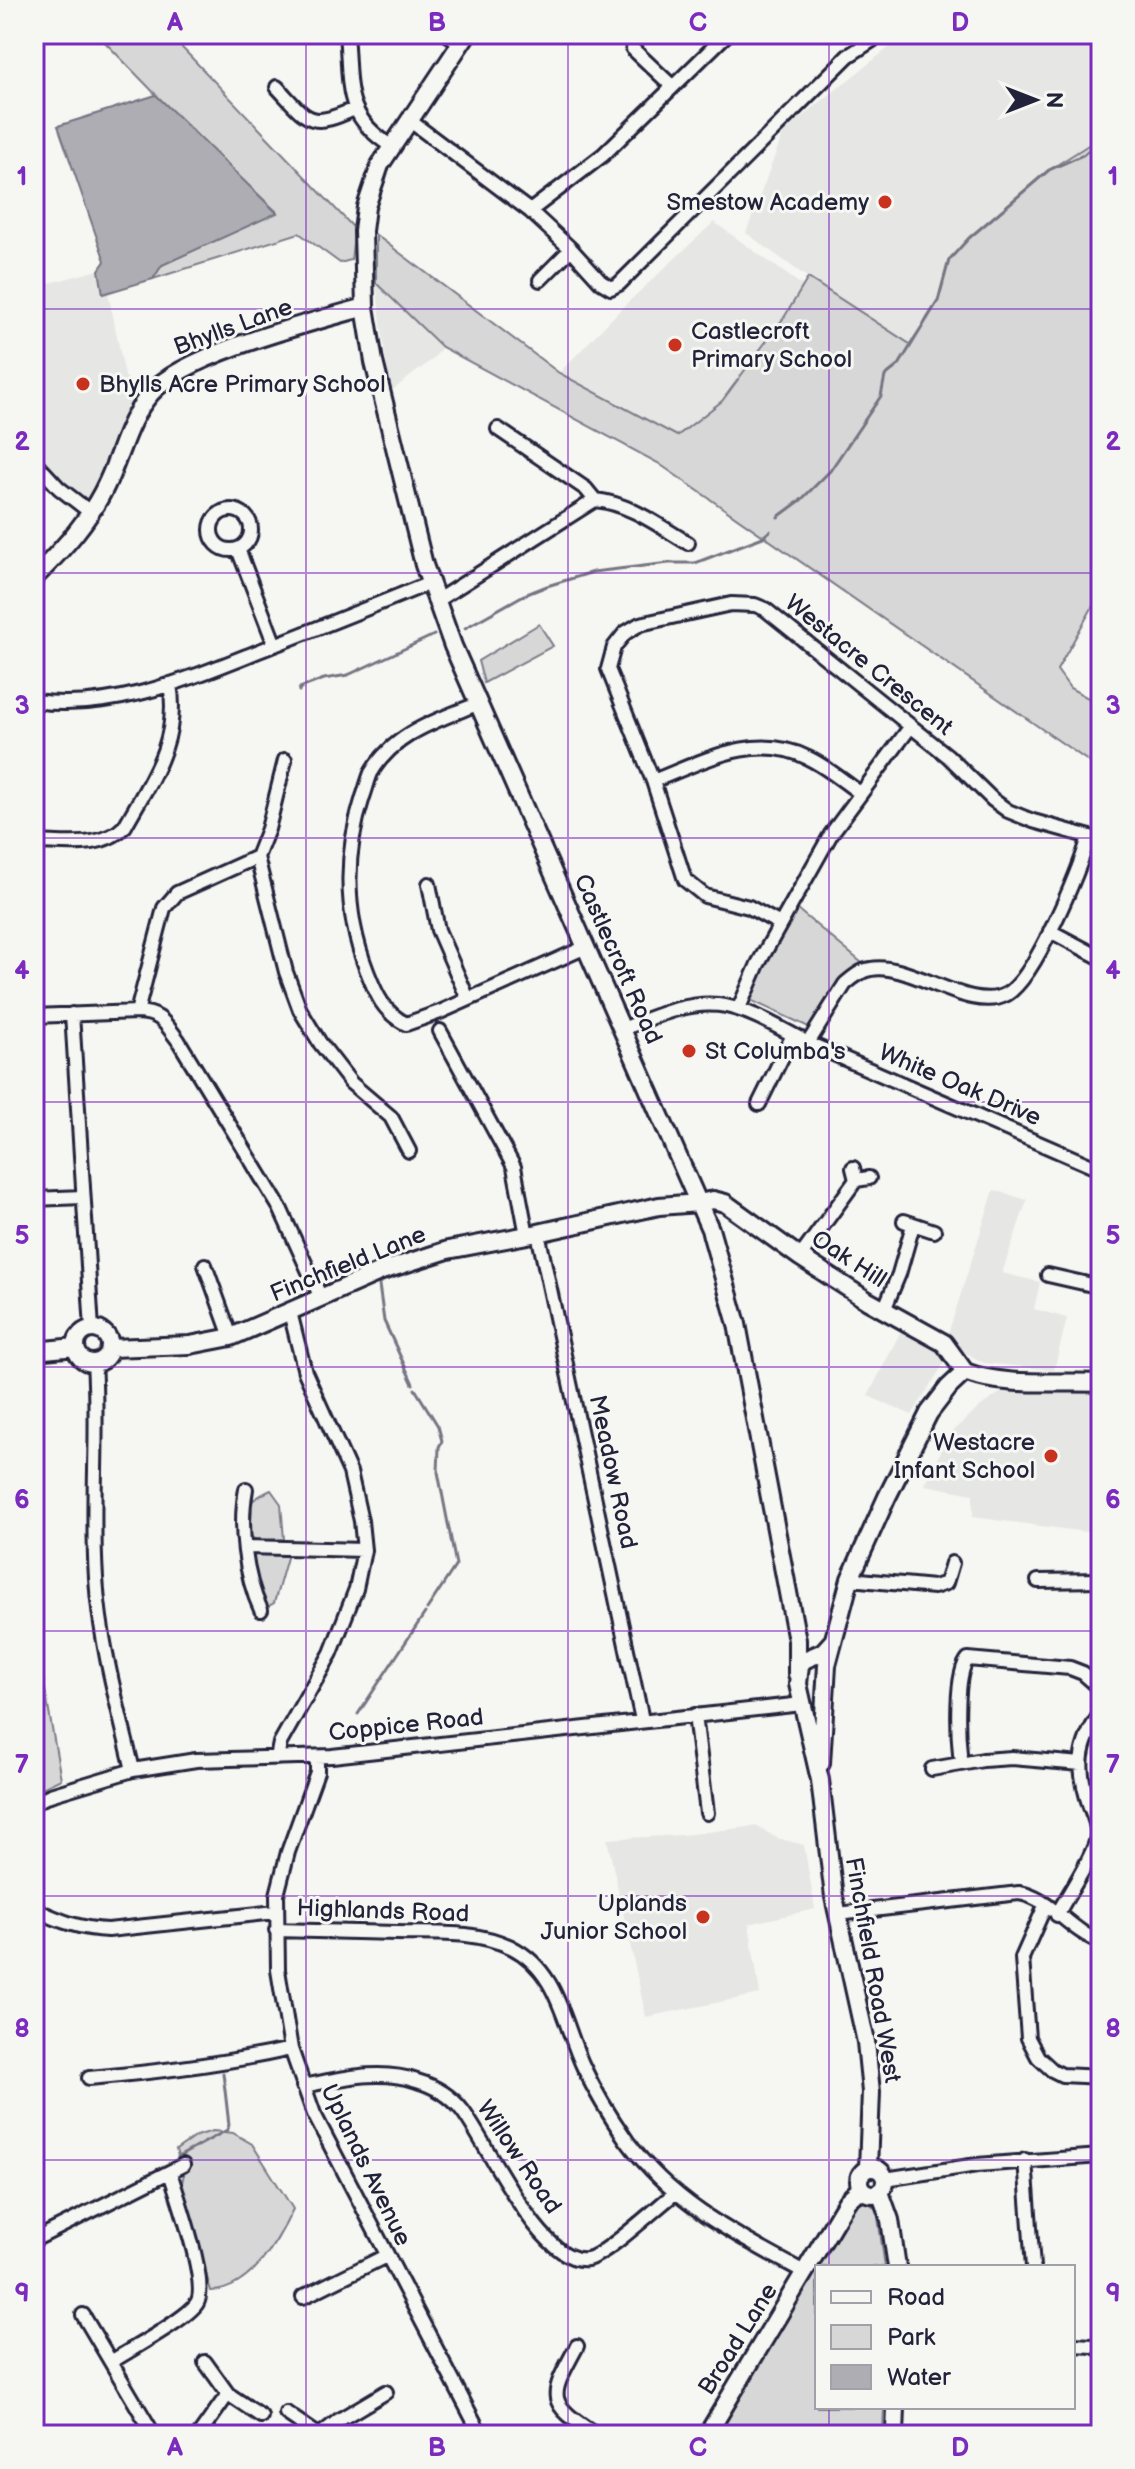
<svg xmlns="http://www.w3.org/2000/svg" width="1135" height="2469" viewBox="0 0 1135 2469" font-family="'Balsamiq Sans',sans-serif">
<style>
.built{fill:#e6e6e4}
.green{fill:#d7d7d7;stroke:#7c7c89;stroke-width:2}
.water{fill:#adadb3;stroke:#757583;stroke-width:2}
.lines{fill:none;stroke-linecap:round;stroke-linejoin:round}
.stream{stroke:#757583;stroke-width:3}
.street-casing{stroke:#22223b;stroke-width:18}
.secondary-casing{stroke:#22223b;stroke-width:22}
.street{stroke:#f6f6f2;stroke-width:12}
.secondary{stroke:#f6f6f2;stroke-width:16}
.grid{fill:none;stroke:#7b2cbf;stroke-width:2;stroke-opacity:0.55}
.poi-dot{fill:#c8321e;stroke:#f6f6f2;stroke-width:3}
.labels{text-anchor:middle;dominant-baseline:central;stroke-width:6;stroke-linejoin:round;paint-order:stroke}
.poi-label{font-size:24px;fill:#22223b;stroke:#f6f6f2;text-anchor:end}
.street-label{font-size:24px;fill:#22223b;stroke:#f6f6f2}
.neatline{fill:none;stroke:#7b2cbf;stroke-width:3}
.grid-label{font-size:26px;text-anchor:middle;font-weight:bold;fill:#7b2cbf}
</style>
<rect width="100%" height="100%" fill="#f6f6f2"/>
<filter id="ink" filterUnits="userSpaceOnUse"><feTurbulence type="fractalNoise" baseFrequency=".0125" numOctaves="2"/><feDisplacementMap in="SourceGraphic" scale="16" xChannelSelector="R" yChannelSelector="G"/><feConvolveMatrix kernelMatrix="1 2 1 2 8 2 1 2 1" color-interpolation-filters="sRGB"/></filter>
<g filter="url(#ink)">
<path class="built" d="M906,34H1101V137L1049,170L969,238L949,260L938,301L910,344L808,278L746,233L784,131Z
M714,222L803,286L785,316L722,401L677,436L559,373L623,307Z
M99,270L103,293L108,292L125,376L140,392L105,473L86,500L78,499L34,450V287Z
M376,283L442,347L433,359L390,392Z
M994,1190L1027,1200L1002,1273L1040,1282L1034,1309L1067,1318L1054,1370L984,1363L950,1344L948,1334Z
M902,1329L940,1348L948,1357L912,1415L868,1396Z
M1026,1387L1101,1389V1534L973,1517V1494L925,1485L949,1434L981,1406L1003,1391Z
M756,1826L777,1838L804,1845L815,1909L749,1924L760,1994L646,2017L607,1839L683,1835Z"/>
<path class="green" d="M97,34H169L355,229L351,260L340,263L299,233L153,279L162,265L277,212L199,139Z
M1101,137V592L1057,670L1070,688L1101,705V770L658,463L442,347L376,283V235L559,373L677,436L722,401L785,316L808,278L910,344L938,301L949,260L969,238L1049,170Z
M539,624L553,646L484,683L478,661Z
M797,909L862,963L845,977L813,1029L746,998Z
M271,1490L281,1504L284,1539L256,1541L251,1536C247,1506 241,1504 271,1490Z
M256,1551L288,1554L274,1603L267,1607L259,1594L252,1555Z
M34,1628L61,1779L34,1792Z
M213,2131L233,2133L252,2144L293,2209C278,2241 251,2290 211,2291L181,2187L184,2174L176,2150L196,2136Z
M867,2201L877,2210L885,2267H817V2407H884L883,2435H712L854,2203Z"/>
<path class="water" d="M156,95L277,213L162,265L153,279L103,294L99,270L105,261L58,126Z"/>
<g class="lines">
<path class="stream" d="M778,517L801,500L830,471L881,396L885,376L899,365L938,301L949,260L969,238L1049,170L1083,155L1101,139
M465,628L522,596L547,586L593,572L669,563H695L763,537L770,531
M299,691L300,688L324,679L348,675L434,635
M379,1285L384,1321L413,1384
M415,1389L438,1426L442,1441L439,1447L438,1472L456,1565L427,1609
M358,1714L425,1613
M178,2157L227,2130L229,2125L223,2073"/>
<defs>
<path id="street" d="M346,34C351,85 342,115 391,146
M447,34L462,43
M633,49L672,86
M277,87C308,120 309,130 354,109
M409,120L530,211L571,249L601,282L611,288L619,284L848,56L882,34
M530,211L603,155L727,34
M540,280L571,249
M498,429L586,489L595,500
M34,461L59,488L90,512
M211 530a20 20 0 1 1 40 0a20 20 0 1 1-40 0Z
M238,549L275,645
M436,601L595,500C629,503 659,526 688,543
M34,701C112,712 188,679 259,651C316,629 373,606 430,583
M477,704C438,720 394,733 371,773C368,780 366,789 363,797C344,855 345,914 367,971C376,994 383,1012 406,1024L440,1012L586,947
M285,760L268,829L257,857L286,972L300,1010L320,1043L351,1083L391,1117L409,1151
M653,781C702,762 756,731 808,758C827,767 843,781 860,793
M34,842C64,842 102,850 125,826C151,779 180,741 170,684
M429,884L438,930L468,999
M780,924L749,907L705,896L685,880L653,781L608,669L614,647L625,633L640,624L731,604L755,605L765,609L948,756L993,800L1008,811L1033,821L1101,840
M1050,931L1101,958
M739,1008L758,964L831,834L911,726
M137,1012L164,908L177,893L257,857
M72,1014L92,1329
M34,1016L137,1012C161,1013 164,1022 178,1040L280,1208L321,1298
M623,1029C712,991 726,998 808,1043L1101,1170
M440,1031L514,1167L527,1235
M808,1043L845,984C852,978 861,970 871,969C910,961 971,1015 1007,994C1036,977 1079,870 1089,837
M759,1104L793,1035
M853,1168L856,1180L869,1178
M34,1199L83,1197
M904,1221L934,1231
M538,1233L642,1720
M800,1257L856,1180
M205,1265L231,1337
M1048,1275L1101,1287
M884,1310L899,1274L913,1225
M94,1363C99,1434 91,1506 96,1578C100,1643 118,1707 133,1770
M246,1489C239,1526 245,1576 261,1610
M246,1547L364,1550
M850,1579L934,1587L946,1583L952,1563
M1038,1581L1101,1580
M695,1715L707,1813
M960,1754C958,1735 955,1673 968,1659L1070,1668L1083,1673L1101,1689
M317,1757V1772L288,1852L277,1895L278,1970L291,2049L314,2114L481,2435
M277,1758L280,1743L331,1653L356,1589L364,1550L361,1521L350,1472L305,1372L290,1312
M932,1769L983,1760L1012,1758L1081,1764
M34,1803L50,1795L133,1770L196,1760L332,1756L802,1704
M1045,1906L1022,1958L1028,2038L1038,2057L1052,2070L1062,2075L1101,2077
M34,1909C60,1921 80,1929 108,1930L276,1912
M838,1914L1019,1893C1049,1897 1071,1932 1101,1942
M1057,1915C1066,1897 1095,1855 1097,1837C1099,1827 1094,1817 1090,1807C1077,1770 1077,1746 1101,1713
M276,1930C316,1931 357,1932 397,1933C436,1934 475,1930 511,1947C559,1971 563,2024 584,2068C596,2094 611,2118 627,2141C675,2206 738,2236 806,2273
M89,2078C158,2072 224,2064 291,2049
M303,2086C341,2079 379,2068 417,2081C434,2086 451,2096 462,2110C487,2142 541,2266 587,2259C605,2256 657,2207 674,2194
M1025,2160L1033,2267
M885,2179L977,2165L1101,2156
M34,2240L183,2165
M303,2297L386,2256
M83,2315L154,2435
M1073,2345L1093,2346L1101,2350
M577,2346C548,2399 546,2402 597,2435
M111,2362C129,2350 187,2319 197,2303C209,2283 177,2196 170,2172
M205,2362L228,2394L261,2416
M286,2413L318,2435
M199,2435L228,2394
M320,2435L339,2420L386,2392"/>
<path id="secondary" d="M467,34L380,165L366,207L363,231L365,307L374,362L424,565L453,646L710,1229L737,1324L797,1640V1674
M34,578C63,549 91,519 108,481C122,451 128,419 151,393C185,354 312,322 365,307
M76 1346a17 17 0 1 1 34 0a17 17 0 1 1-34 0Z
M111,1348L190,1345L231,1337L382,1271L448,1250L538,1233L659,1206L699,1203L713,1200L725,1203L800,1257L868,1301L944,1343L965,1372
M34,1351L76,1347
M965,1372C1002,1387 1060,1381 1101,1383
M833,1641L823,1652L804,1660L800,1665L798,1684L820,1780L834,1897L866,2042L871,2092L868,2168
M821,1763L827,1665L850,1579L887,1497L929,1413L949,1387L965,1372
M859 2181a13 13 0 1 1 26 0a13 13 0 1 1-26 0Z
M880,2192L890,2220L897,2267
M707,2435L847,2201L861,2188
M895,2435L896,2407"/>
</defs>
<use href="#street" class="street-casing"/>
<use href="#secondary" class="secondary-casing"/>
<use href="#street" class="street"/>
<use href="#secondary" class="secondary"/>
</g>
</g>
<path class="grid" d="M306,34V2435M568,34V2435M829,34V2267M34,309H1101M34,573H1101M34,838H1101M34,1102H1101M34,1367H1101M34,1631H1101M34,1896H1101M34,2160H1101M829,2407V2435"/>
<g class="poi-dot">
<circle cx="885" cy="202" r="8"/>
<circle cx="675" cy="345" r="8"/>
<circle cx="83" cy="384" r="8"/>
<circle cx="689" cy="1051" r="8"/>
<circle cx="1051" cy="1456" r="8"/>
<circle cx="703" cy="1917" r="8"/>
</g>
<g class="labels">
<g class="poi-label">
<text x="869" y="202">Smestow Academy</text>
<text x="691" y="331" text-anchor="start">Castlecroft<tspan x="691" dy="28">Primary School</tspan></text>
<text x="99" y="384" text-anchor="start">Bhylls Acre Primary School</text>
<text x="705" y="1051" text-anchor="start">St Columba's</text>
<text x="1035" y="1442">Westacre<tspan x="1035" dy="28">Infant School</tspan></text>
<text x="687" y="1903">Uplands<tspan x="687" dy="28">Junior School</tspan></text>
</g>
<g class="street-label">
<text transform="translate(233 327) rotate(-20)">Bhylls Lane</text>
<text transform="translate(869 665) rotate(39)">Westacre Crescent</text>
<text transform="translate(618 959) rotate(66)">Castlecroft Road</text>
<text transform="translate(960 1085) rotate(23)">White Oak Drive</text>
<text transform="translate(849 1259) rotate(33)">Oak Hill</text>
<text transform="translate(348 1264) rotate(-22)">Finchfield Lane</text>
<text transform="translate(613 1472) rotate(78)">Meadow Road</text>
<text transform="translate(406 1725) rotate(-6)">Coppice Road</text>
<text transform="translate(383 1911) rotate(2)">Highlands Road</text>
<text transform="translate(873 1970) rotate(80)">Finchfield Road West</text>
<text transform="translate(519 2157) rotate(56)">Willow Road</text>
<text transform="translate(366 2165) rotate(64)">Uplands Avenue</text>
<text transform="translate(738 2339) rotate(-58)">Broad Lane</text>
</g>
</g>
<rect width="1135" height="2469" fill="none" stroke="#f6f6f2" stroke-width="88"/>
<rect x="815" y="2265" width="260" height="144" fill="#f6f6f2" stroke="#a1a1a9" stroke-width="2"/>
<rect x="831" y="2291" width="40" height="12" fill="#f6f6f2" stroke="#a1a1a9" stroke-width="2"/>
<text x="887" y="2305" font-size="24" fill="#22223b">Road</text>
<rect x="831" y="2325" width="40" height="24" fill="#d7d7d7" stroke="#a1a1a9" stroke-width="2"/>
<text x="887" y="2345" font-size="24" fill="#22223b">Park</text>
<rect x="831" y="2365" width="40" height="24" fill="#adadb3" stroke="#a1a1a9" stroke-width="2"/>
<text x="887" y="2385" font-size="24" fill="#22223b">Water</text>
<g transform="translate(1035 100) rotate(90)" stroke="#f6f6f2" stroke-width="6" paint-order="stroke">
<path d="M0-6L14 30L0 20L-14 30Z" fill="#22223b"/>
<text y="-12" font-size="22" font-weight="bold" text-anchor="middle" fill="#22223b">N</text>
</g>
<rect x="44" y="44" width="1047" height="2381" class="neatline"/>
<g class="grid-label">
<text x="175" y="31">A</text>
<text x="437" y="31">B</text>
<text x="698" y="31">C</text>
<text x="960" y="31">D</text>
<text x="22" y="185">1</text>
<text x="1113" y="185">1</text>
<text x="22" y="450">2</text>
<text x="1113" y="450">2</text>
<text x="22" y="714">3</text>
<text x="1113" y="714">3</text>
<text x="22" y="979">4</text>
<text x="1113" y="979">4</text>
<text x="22" y="1244">5</text>
<text x="1113" y="1244">5</text>
<text x="22" y="1508">6</text>
<text x="1113" y="1508">6</text>
<text x="22" y="1773">7</text>
<text x="1113" y="1773">7</text>
<text x="22" y="2037">8</text>
<text x="1113" y="2037">8</text>
<text x="22" y="2302">9</text>
<text x="1113" y="2302">9</text>
<text x="175" y="2456">A</text>
<text x="437" y="2456">B</text>
<text x="698" y="2456">C</text>
<text x="960" y="2456">D</text>
</g>
</svg>
